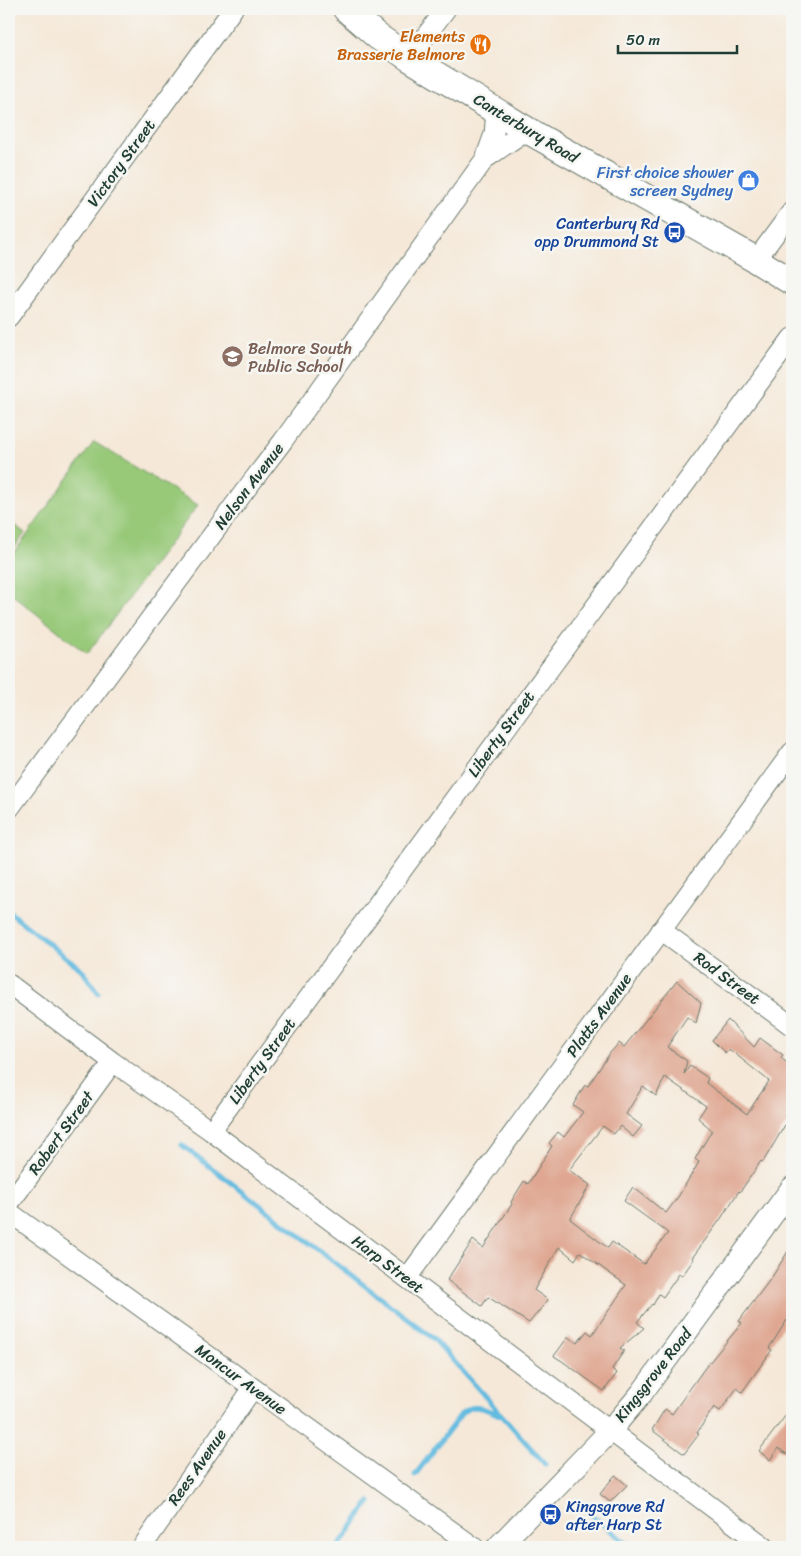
<svg xmlns="http://www.w3.org/2000/svg" width="801" height="1556" viewBox="0 0 801 1556" font-family="Sriracha,sans-serif">
<style>
.green{fill:#98c979;stroke:#5c8356}
.lines{fill:none;stroke-linecap:round;stroke-linejoin:round}
.stream{stroke:#62bbe0;stroke-width:5}
.building{fill:#dfa792;fill-rule:evenodd}
.minor-casing{stroke:#6a796d;stroke-width:21}
.major-casing{stroke:#6a796d;stroke-width:24}
.highway-casing{stroke:#6a796d;stroke-width:28}
.minor{stroke:#fff;stroke-width:19}
.major{stroke:#fff;stroke-width:22}
.highway{stroke:#fff;stroke-width:26}
.labels{text-anchor:middle;dominant-baseline:central;stroke-width:5;stroke-linejoin:round;paint-order:stroke}
.food-label{font-size:16px;fill:#c56008;stroke:#f6f6f2;text-anchor:end}
.street-label{font-size:16px;fill:#1f3d34;stroke:#f6f6f2}
.shop-label{font-size:16px;fill:#366cbe;stroke:#f6f6f2;text-anchor:end}
.transit-label{font-size:16px;fill:#164399;stroke:#f6f6f2;text-anchor:end}
.education-label{font-size:16px;fill:#785e54;stroke:#f6f6f2;text-anchor:start}
</style>
<rect width="100%" height="100%" fill="#f6f6f2"/>
<filter id="ink" filterUnits="userSpaceOnUse"><feTurbulence type="fractalNoise" baseFrequency=".02" numOctaves="2"/><feDisplacementMap in="SourceGraphic" scale="10" xChannelSelector="R" yChannelSelector="G"/><feConvolveMatrix kernelMatrix="1 2 1 2 8 2 1 2 1" color-interpolation-filters="sRGB"/></filter>
<filter id="wash" filterUnits="userSpaceOnUse"><feTurbulence type="fractalNoise" baseFrequency=".0096" numOctaves="4" result="noise"/><feDisplacementMap in="SourceGraphic" scale="20" xChannelSelector="R" yChannelSelector="G"/><feGaussianBlur stdDeviation="1.12" result="paint"/><feColorMatrix in="noise" values="0 0 0 0 0 0 0 0 0 0 0 0 0 0 0 0 0 1.4 0 .05"/><feComposite in="paint" operator="in"/></filter>
<g filter="url(#wash)">
<rect width="100%" height="100%" fill="#f5e8d8"/>
<path class="green" d="M94,442L198,505L87,654L9,592V560Z
M9,521L25,533L9,555Z"/>
<g class="lines">
<path class="stream" d="M9,912L82,970L98,993
M182,1145L434,1339L545,1464
M415,1475L461,1414C474,1401 487,1410 502,1416
M578,1501L590,1514L631,1547
M338,1547L370,1502"/>
</g>
<g id="blocks">
<path class="building" d="M677,981L701,1003L696,1023L687,1017L667,1047L687,1061L684,1074L690,1066L708,1078L706,1083L747,1114L769,1081L729,1049L725,1053L712,1040L728,1020L754,1047L760,1038L783,1055L781,1058L792,1067V1130L785,1125L763,1162L761,1161L740,1192L739,1191L720,1220L692,1258L694,1259L682,1276L679,1274L663,1297L659,1294L653,1305L652,1304L637,1322L644,1328L620,1348L624,1351L612,1369L617,1373L604,1391L562,1361L554,1356L568,1337L577,1343L587,1331L592,1335L626,1285L580,1252L575,1260L559,1247L534,1290L548,1300L529,1323L488,1297L482,1306L447,1280L473,1240L483,1248L512,1204L511,1202L524,1181L528,1184L552,1146L549,1143L558,1132L564,1137L583,1112L573,1105L585,1085L588,1086L610,1053L619,1043L624,1047ZM665,1077L706,1106L698,1118L712,1130L695,1159L699,1162L678,1197L666,1213L633,1187L624,1201L668,1233L644,1264L612,1242L608,1248L570,1219L590,1185L569,1170L603,1126L614,1134L620,1126L633,1137L642,1126L626,1114L643,1086L656,1096Z
M792,1245V1324L787,1320L769,1348L772,1350L742,1392L737,1388L720,1411L714,1407L697,1433L699,1434L684,1454L652,1430L665,1409L672,1414L704,1369L742,1323L739,1321L772,1277Z
M792,1407V1458L778,1448L770,1460L759,1451Z
M615,1475L627,1485L610,1502L600,1494Z"/>
</g>
</g>
<g filter="url(#ink)">
<use href="#blocks" fill-opacity="0" stroke="#6a796d" stroke-width="1"/>
<g class="lines">
<defs>
<path id="minor" d="M409,58L446,9
M485,159L527,130
M756,260L792,211
M9,317L233,9
M9,809L244,492L283,441L485,159L494,134L496,111
M661,930L792,1026
M9,984L113,1062L211,1131L765,1547
M211,1131L792,338
M9,1204L113,1062
M9,1212L474,1547
M407,1278L792,752
M142,1547L253,1388"/>
<path id="major" d="M498,1547L610,1431L641,1394L792,1188"/>
<path id="highway" d="M346,9L377,36L409,58L527,130L756,260L792,282"/>
</defs>
<use href="#minor" class="minor-casing"/>
<use href="#major" class="major-casing"/>
<use href="#highway" class="highway-casing"/>
<use href="#minor" class="minor"/>
<use href="#major" class="major"/>
<use href="#highway" class="highway"/>
</g>
</g>
<defs>
<symbol id="restaurant-disc" viewBox="-11 -11 22 22"><circle r="9.5" fill="#e8710a" stroke="#f6f6f2"/><path d="M-5-6h1v4h1v-4h1v4h1v-4h1v5L-1.5 .5V6h-2V.5L-5-1ZM5-6V6H3V1.5H1.5Q1.5-4 5-6Z" fill="#fff"/></symbol>
<symbol id="shop-disc" viewBox="-11 -11 22 22"><circle r="9.5" fill="#3f7fe0" stroke="#f6f6f2"/><path d="M-5-2.5h2.3a2.7 3.5 0 0 1 5.4 0H5L5.5 6h-11ZM-1.5-2.5h3a1.5 2.3 0 0 0-3 0Z" fill="#fff"/></symbol>
<symbol id="bus-disc" viewBox="-11 -11 22 22"><circle r="9.5" fill="#1a4fb4" stroke="#f6f6f2"/><path d="M-5-6H5V4H4V6H2V4H-2V6H-4V4H-5ZM-3.5-4V0h7V-4ZM-3.5 1.2v1.5H-2V1.2ZM2 1.2v1.5H3.5V1.2Z" fill="#fff"/></symbol>
<symbol id="school-disc" viewBox="-11 -11 22 22"><circle r="9.5" fill="#8d6e63" stroke="#f6f6f2"/><path d="M0-5L7-2L0 1L-7-2ZM-4 1L0 2.5L4 1V4Q0 6-4 4Z" fill="#fff"/></symbol>
</defs>
<g fill-rule="evenodd">
<use href="#restaurant-disc" x="468" y="32" width="25" height="25"/>
<use href="#shop-disc" x="736" y="168" width="25" height="25"/>
<use href="#bus-disc" x="662" y="220" width="25" height="25"/>
<use href="#school-disc" x="220" y="344" width="25" height="25"/>
<use href="#bus-disc" x="538" y="1502" width="25" height="25"/>
</g>
<g class="labels">
<g class="food-label">
<text x="465" y="36">Elements<tspan x="465" dy="18">Brasserie Belmore</tspan></text>
</g>
<g class="street-label">
<text transform="translate(526 128) rotate(31)">Canterbury Road</text>
<text transform="translate(121 163) rotate(-54)">Victory Street</text>
<text transform="translate(249 486) rotate(-53)">Nelson Avenue</text>
<text transform="translate(501 734) rotate(-54)">Liberty Street</text>
<text transform="translate(727 978) rotate(36)">Rod Street</text>
<text transform="translate(599 1015) rotate(-54)">Platts Avenue</text>
<text transform="translate(262 1061) rotate(-54)">Liberty Street</text>
<text transform="translate(61 1133) rotate(-54)">Robert Street</text>
<text transform="translate(388 1264) rotate(37)">Harp Street</text>
<text transform="translate(653 1375) rotate(-52)">Kingsgrove Road</text>
<text transform="translate(241 1379) rotate(36)">Moncur Avenue</text>
<text transform="translate(197 1467) rotate(-55)">Rees Avenue</text>
</g>
<g class="shop-label">
<text x="733" y="172">First choice shower<tspan x="733" dy="18">screen Sydney</tspan></text>
</g>
<g class="transit-label">
<text x="659" y="223">Canterbury Rd<tspan x="659" dy="18">opp Drummond St</tspan></text>
<text x="566" y="1506" text-anchor="start">Kingsgrove Rd<tspan x="566" dy="18">after Harp St</tspan></text>
</g>
<g class="education-label">
<text x="248" y="348">Belmore South<tspan x="248" dy="18">Public School</tspan></text>
</g>
</g>
<rect width="801" height="1556" fill="none" stroke="#f6f6f2" stroke-width="30"/>
<path d="M618 45v8h119v-8" fill="none" stroke="#1f3d34" stroke-width="2.5"/>
<text x="626" y="45" font-size="15" fill="#1f3d34" stroke="#f6f6f2" stroke-width="4" paint-order="stroke">50 m</text>
</svg>
